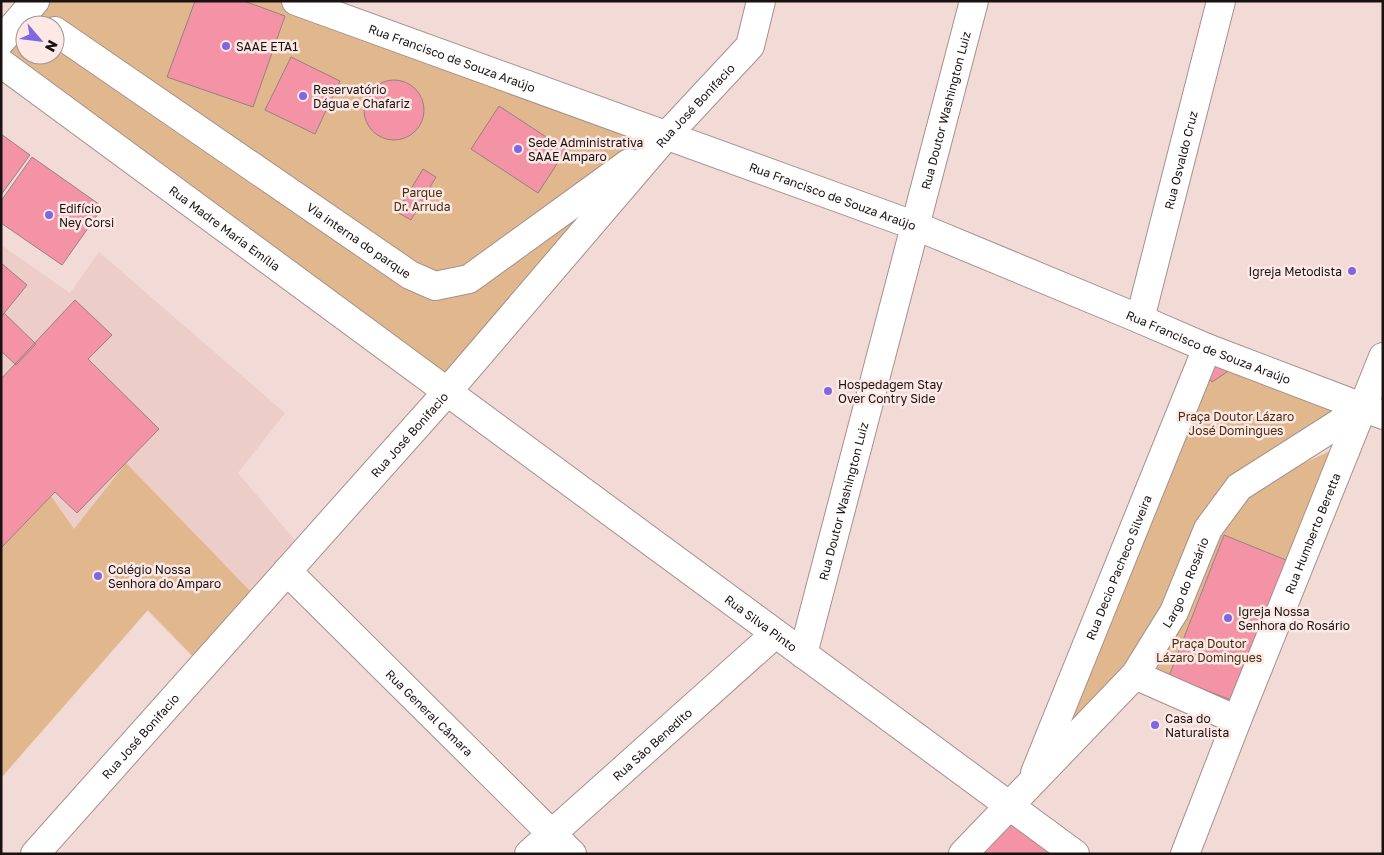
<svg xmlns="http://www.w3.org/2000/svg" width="1384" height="855" viewBox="0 0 1384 855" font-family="'Golos Text',sans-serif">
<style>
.built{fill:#edcdc8}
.green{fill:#e1b88d;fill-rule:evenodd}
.building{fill:#f393a5;stroke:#968084}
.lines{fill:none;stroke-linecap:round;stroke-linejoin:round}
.minor-casing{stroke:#a6908d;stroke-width:30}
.minor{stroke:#fff;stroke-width:28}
.poi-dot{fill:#7f67e3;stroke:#fce8e5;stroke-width:2}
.labels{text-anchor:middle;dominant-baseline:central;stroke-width:5;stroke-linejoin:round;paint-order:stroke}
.poi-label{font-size:12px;fill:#1a1211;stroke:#fce8e5;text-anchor:start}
.street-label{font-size:12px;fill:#1a1211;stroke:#fce8e5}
.park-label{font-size:12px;fill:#472d0e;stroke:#fce8e5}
</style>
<rect width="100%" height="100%" fill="#f2dad6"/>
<path class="built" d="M1,245L70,293L99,252L285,413L238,473L305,552L202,666L147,611L1,778Z"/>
<path class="green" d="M37,1H291L663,136L447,389L1,82V43ZM25,25H55V55H25Z
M1208,356L1342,411L1232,486L1131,668L1046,759Z
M1340,446L1233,709L1144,672L1216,530L1246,491Z
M126,463L260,601L202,666L148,610L1,778V547L51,496L74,529Z"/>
<path class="building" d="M195,1H244L285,16L253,107L167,77Z
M291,57L340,81L315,134L265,110Z
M364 110a30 30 0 1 1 60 0a30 30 0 1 1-60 0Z
M499,106L566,150L538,193L471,149Z
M1,134L30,155L1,195Z
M32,157L103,207L62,265L1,223V201Z
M423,169L436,177L411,220L397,212Z
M1,263L27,285L1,317Z
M75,300L112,335L88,359L159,429L77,513L55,492L1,548V379Z
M4,313L36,344L16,365L1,351V317Z
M1214,361L1225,367L1227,372L1212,382L1208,377Z
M1224,535L1286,560L1231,700L1169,676Z
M1009,811L1068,854H967Z"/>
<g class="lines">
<defs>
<g id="minor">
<path id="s1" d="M296,1L916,226L1140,319L1207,348L1383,415"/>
<path id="s2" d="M55,31L410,275L435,286L469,279L629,163"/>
<path d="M1,41L35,1"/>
<path id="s3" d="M1,63L1075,854"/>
<path id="s4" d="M1140,319L1221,1"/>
<path id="s5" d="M287,571L572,854"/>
<path id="s6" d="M803,654L974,1"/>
<path d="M1135,675L1237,720"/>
<path id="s7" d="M1035,773L1207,348"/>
<path id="s8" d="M35,854L447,392L667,135L750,46L761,1"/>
<path id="s9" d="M529,854L775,634"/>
<path id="s10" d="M963,854L1135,675L1174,612L1208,529L1239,487L1363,408"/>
<path id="s11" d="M1185,854L1237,720L1383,357"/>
</g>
</defs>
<use href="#minor" class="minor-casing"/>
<use href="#minor" class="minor"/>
</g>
<g class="poi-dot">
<circle cx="226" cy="46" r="5"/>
<circle cx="303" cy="96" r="5"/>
<circle cx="518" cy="149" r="5"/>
<circle cx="49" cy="215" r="5"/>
<circle cx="1352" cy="271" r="5"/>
<circle cx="828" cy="391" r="5"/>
<circle cx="98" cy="576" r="5"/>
<circle cx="1228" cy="618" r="5"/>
<circle cx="1155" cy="725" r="5"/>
</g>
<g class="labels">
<g class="poi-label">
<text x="236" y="46">SAAE ETA1</text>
<text x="313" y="89">Reservatório<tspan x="313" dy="14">Dágua e Chafariz</tspan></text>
<text x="528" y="142">Sede Administrativa<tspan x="528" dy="14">SAAE Amparo</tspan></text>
<text x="59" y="208">Edifício<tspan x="59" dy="14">Ney Corsi</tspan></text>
<text x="1342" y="271" text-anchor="end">Igreja Metodista</text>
<text x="838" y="384">Hospedagem Stay<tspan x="838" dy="14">Over Contry Side</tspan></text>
<text x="108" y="569">Colégio Nossa<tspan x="108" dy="14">Senhora do Amparo</tspan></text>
<text x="1238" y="611">Igreja Nossa<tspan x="1238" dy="14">Senhora do Rosário</tspan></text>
<text x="1165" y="718">Casa do<tspan x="1165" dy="14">Naturalista</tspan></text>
</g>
<g class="street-label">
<text stroke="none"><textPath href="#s1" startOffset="166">Rua Francisco de Souza Araújo</textPath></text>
<text stroke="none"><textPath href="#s8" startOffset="998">Rua José Bonifacio</textPath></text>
<text stroke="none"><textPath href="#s6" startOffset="562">Rua Doutor Washington Luiz</textPath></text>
<text stroke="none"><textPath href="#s4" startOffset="164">Rua Osvaldo Cruz</textPath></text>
<text stroke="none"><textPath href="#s1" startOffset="571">Rua Francisco de Souza Araújo</textPath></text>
<text stroke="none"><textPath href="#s3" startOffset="278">Rua Madre Maria Emília</textPath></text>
<text stroke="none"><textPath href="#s2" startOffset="369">Via interna do parque</textPath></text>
<text stroke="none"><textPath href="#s1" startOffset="976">Rua Francisco de Souza Araújo</textPath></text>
<text stroke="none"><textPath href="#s8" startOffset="562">Rua José Bonifacio</textPath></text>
<text stroke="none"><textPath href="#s6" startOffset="158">Rua Doutor Washington Luiz</textPath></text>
<text stroke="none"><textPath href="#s11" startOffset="345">Rua Humberto Beretta</textPath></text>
<text stroke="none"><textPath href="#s7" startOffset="222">Rua Decio Pacheco Silveira</textPath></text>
<text stroke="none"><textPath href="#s10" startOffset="354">Largo do Rosário</textPath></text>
<text stroke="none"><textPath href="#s3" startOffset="944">Rua Silva Pinto</textPath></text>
<text stroke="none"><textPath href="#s5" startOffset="201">Rua General Câmara</textPath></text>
<text stroke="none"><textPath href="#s8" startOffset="158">Rua José Bonifacio</textPath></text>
<text stroke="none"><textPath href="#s9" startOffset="165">Rua São Benedito</textPath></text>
</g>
<g class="park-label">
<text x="422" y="192">Parque<tspan x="422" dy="14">Dr. Arruda</tspan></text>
<text x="1236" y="416">Praça Doutor Lázaro<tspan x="1236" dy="14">José Domingues</tspan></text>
<text x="1209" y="643">Praça Doutor<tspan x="1209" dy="14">Lázaro Domingues</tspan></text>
</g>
</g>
<rect width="1384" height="855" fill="none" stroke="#1a1211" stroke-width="5"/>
<g transform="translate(40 40) rotate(118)"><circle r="24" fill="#fce8e5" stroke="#a29290"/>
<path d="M0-4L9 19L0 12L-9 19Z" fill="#7f67e3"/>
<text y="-8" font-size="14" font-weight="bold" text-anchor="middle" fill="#1a1211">N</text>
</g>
</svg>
